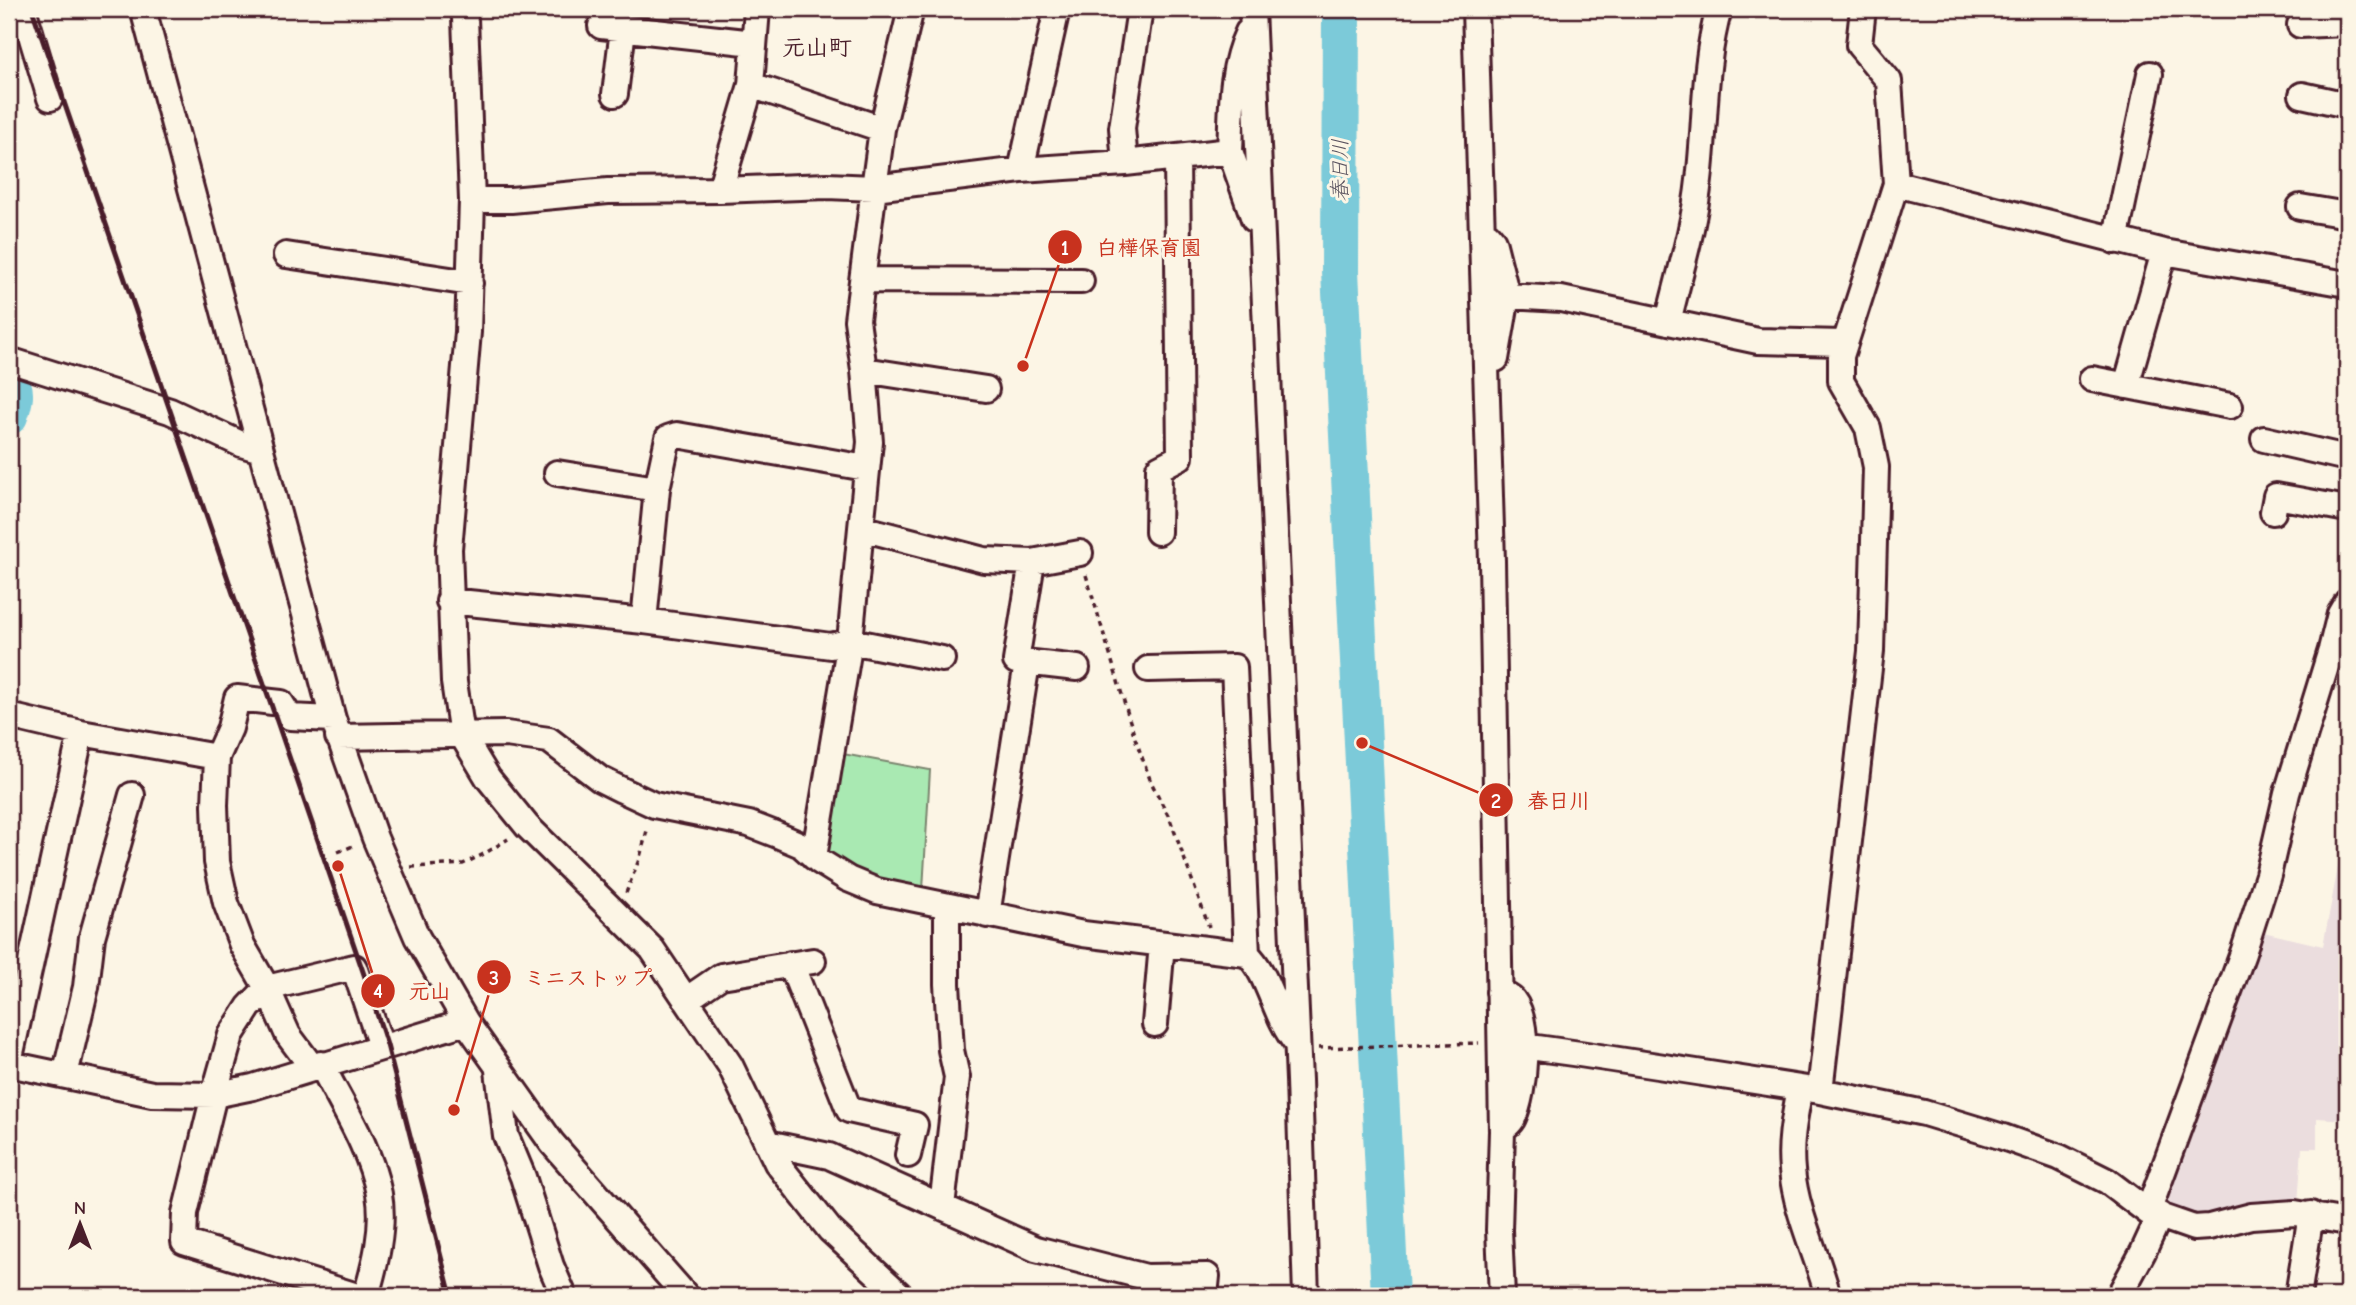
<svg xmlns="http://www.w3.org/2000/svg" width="2356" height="1305" viewBox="0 0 2356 1305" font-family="'Comic Neue','Klee One',sans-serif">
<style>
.built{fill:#ebddde}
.green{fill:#a9e9b2;stroke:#7a846e;stroke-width:2}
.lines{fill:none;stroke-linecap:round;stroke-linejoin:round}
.river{stroke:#7ccad9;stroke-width:38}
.minor-casing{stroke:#4a1f2b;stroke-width:30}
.path{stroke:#4a1f2b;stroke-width:3.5;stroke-dasharray:5 5;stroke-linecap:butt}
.minor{stroke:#fcf5e5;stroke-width:24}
.rail{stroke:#4a1f2b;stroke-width:5}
.labels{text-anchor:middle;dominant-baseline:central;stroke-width:6;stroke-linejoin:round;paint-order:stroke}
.water-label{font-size:21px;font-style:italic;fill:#59525f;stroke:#fcf5e5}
.quarter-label{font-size:23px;font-weight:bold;fill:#4a1f2b;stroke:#fcf5e5}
.leader{fill:none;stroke:#c8321e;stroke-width:2.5}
.callout-dot{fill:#c8321e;stroke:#fcf5e5;stroke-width:2.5}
.mark-label{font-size:21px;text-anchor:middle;font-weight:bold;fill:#fff}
.callout-label{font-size:21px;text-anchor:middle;font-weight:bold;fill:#c8321e;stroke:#fcf5e5;stroke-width:6;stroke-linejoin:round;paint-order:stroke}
</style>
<rect width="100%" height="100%" fill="#fcf5e5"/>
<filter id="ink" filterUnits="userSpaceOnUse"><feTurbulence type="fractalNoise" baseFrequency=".0143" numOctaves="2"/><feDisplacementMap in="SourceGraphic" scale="14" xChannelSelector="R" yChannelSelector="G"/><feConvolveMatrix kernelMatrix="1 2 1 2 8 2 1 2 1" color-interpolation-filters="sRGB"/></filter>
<g filter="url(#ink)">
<path class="built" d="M2347,820V1120L2317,1118V1148H2302L2298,1204L2263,1201L2209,1216L2188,1219L2162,1209L2259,931L2323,946Z"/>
<path class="green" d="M843,754L930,770L923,890L884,886L831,859L828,850Z"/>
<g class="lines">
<path class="river" d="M1341,9L1340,271L1390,1296
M9,380C18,391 13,404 9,416"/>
<defs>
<path id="minor" d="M12,9L25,15L50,98
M143,9L333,719L375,838L417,937L466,1022L552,1143L686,1296
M463,9L465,18L472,200L468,332L449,549L454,682L462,735L488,778L527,826L652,949L730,1065L777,1163L830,1230L901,1296
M911,9L882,129L874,188L857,320L864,370L986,389
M1252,9L1299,1080L1306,1296
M1475,9L1492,561L1502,1131L1499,1230L1502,1296
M2300,25L2347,23
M601,26L754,43
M751,85L882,129
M615,94L623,29
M2302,95L2347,105
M1230,151L1254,219
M1125,163L1122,128L1140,9
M1021,170L1057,9
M1896,184L2164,252L2347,284
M720,190L751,85L757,9
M472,200H511L608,191L720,190L827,186L874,188L1021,170L1125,163L1230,151C1232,110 1230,70 1248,32
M2300,207L2347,215
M1488,235L1493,241L1507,296L1496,359
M2115,241L2150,74
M286,255L470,283
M863,280L1081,281
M1507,296L1561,299L1758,341L1843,343
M1668,322C1679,275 1694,228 1699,180C1706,122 1703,65 1719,9
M9,360L170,411L241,444L261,450
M864,370L870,442L861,528L984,560L1032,562L1080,553
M2092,379L2230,406
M2126,386L2164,252
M2264,439L2347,458
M557,473L657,489
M2273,512L2276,496L2347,509
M1158,532L1159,468L1180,457L1177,157
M1032,562L1016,661L1077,668
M449,601L644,621L831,646L850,641L942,659
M644,621L657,489L668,438L677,435L866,468
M1148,669L1234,667L1247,954
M9,716L81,733L217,757L215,805L217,862L226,903L242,945L267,988L288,1035L312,1067
M338,737L506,734L549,740L600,779L622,790L654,805L749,824L775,834L801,845L819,861L848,879L877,891L1083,934L1247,954C1270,975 1274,1017 1297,1044
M217,757L230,728L237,698L281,703L290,717L333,719
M814,857L850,641L861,528
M987,915L1027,663
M791,964L849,1110L915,1125L908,1155
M1499,992C1503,994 1509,996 1513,1000C1531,1023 1525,1093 1513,1118C1511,1123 1506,1126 1502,1130
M686,1000L721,976L813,961
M1155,1024L1162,944
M1527,1050L1537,1048L1580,1054L1820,1091L1924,1113L2003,1137L2059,1157L2107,1181L2148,1212L2194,1228L2209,1227L2251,1216L2295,1213L2347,1222
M9,1062L81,733
M9,1064L152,1094L214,1095L253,1087L466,1022
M321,1064C342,1106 370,1147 379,1194C385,1227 375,1265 366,1296
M498,1070L506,1136L523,1177L551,1266L564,1296
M65,1075L86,987L92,937L132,795
M1800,1088C1795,1115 1789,1142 1792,1170C1796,1213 1817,1254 1828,1296
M1820,1091L1871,651L1876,467L1868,428L1841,381V356L1896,184L1889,81L1859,45L1863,9
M767,1143L829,1156L1036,1249L1146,1277L1207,1276L1205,1296
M942,1206L957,1077L951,1050L947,984V907
M2148,1212L2243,953L2268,875L2287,793L2331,650L2340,614L2347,602
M357,1296L184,1242L185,1213L214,1095L231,1035L249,1007L267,988L354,967L381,1046
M2119,1296L2143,1252L2160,1215
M2298,1296L2311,1214"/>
</defs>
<use href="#minor" class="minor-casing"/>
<path class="path" d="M1086,575L1135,738L1151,782L1170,819L1209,927
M338,852L353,846
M411,867L463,864L484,854L508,839
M626,893L640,857L648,827
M1318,1048L1479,1043"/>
<use href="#minor" class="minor"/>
<path class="rail" d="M32,9L369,989L387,1045L451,1296"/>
</g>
</g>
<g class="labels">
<g class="water-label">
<text transform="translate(1340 170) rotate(-90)">春日川</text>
</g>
<g class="quarter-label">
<text x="817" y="47">元山町</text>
</g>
</g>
<path class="leader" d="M1023 366L1065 247M1362 743L1496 800M454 1110L494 977M338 866L378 991"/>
<g class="callout-dot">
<circle cx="1023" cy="366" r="7"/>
<circle cx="1362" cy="743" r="7"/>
<circle cx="454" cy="1110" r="7"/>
<circle cx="338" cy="866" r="7"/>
<circle cx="1065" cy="247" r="18"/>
<circle cx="1496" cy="800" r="18"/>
<circle cx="494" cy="977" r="18"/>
<circle cx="378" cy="991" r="18"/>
</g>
<g class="mark-label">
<text x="1065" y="255">1</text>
<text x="1496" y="808">2</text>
<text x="494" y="985">3</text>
<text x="378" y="998">4</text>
</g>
<g class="callout-label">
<text x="1149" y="255">白樺保育園</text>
<text x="1559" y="808">春日川</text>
<text x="588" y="985">ミニストップ</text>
<text x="430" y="998">元山</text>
</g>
<rect width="2356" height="1305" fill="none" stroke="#fcf5e5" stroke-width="35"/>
<rect x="18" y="18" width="2321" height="1270" fill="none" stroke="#4a1f2b" stroke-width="2.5" filter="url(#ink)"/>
<g transform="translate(80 1224)" stroke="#fcf5e5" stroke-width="5" paint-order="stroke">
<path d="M0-5L12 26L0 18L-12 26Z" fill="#4a1f2b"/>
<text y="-10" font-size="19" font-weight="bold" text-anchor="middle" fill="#4a1f2b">N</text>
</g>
</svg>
